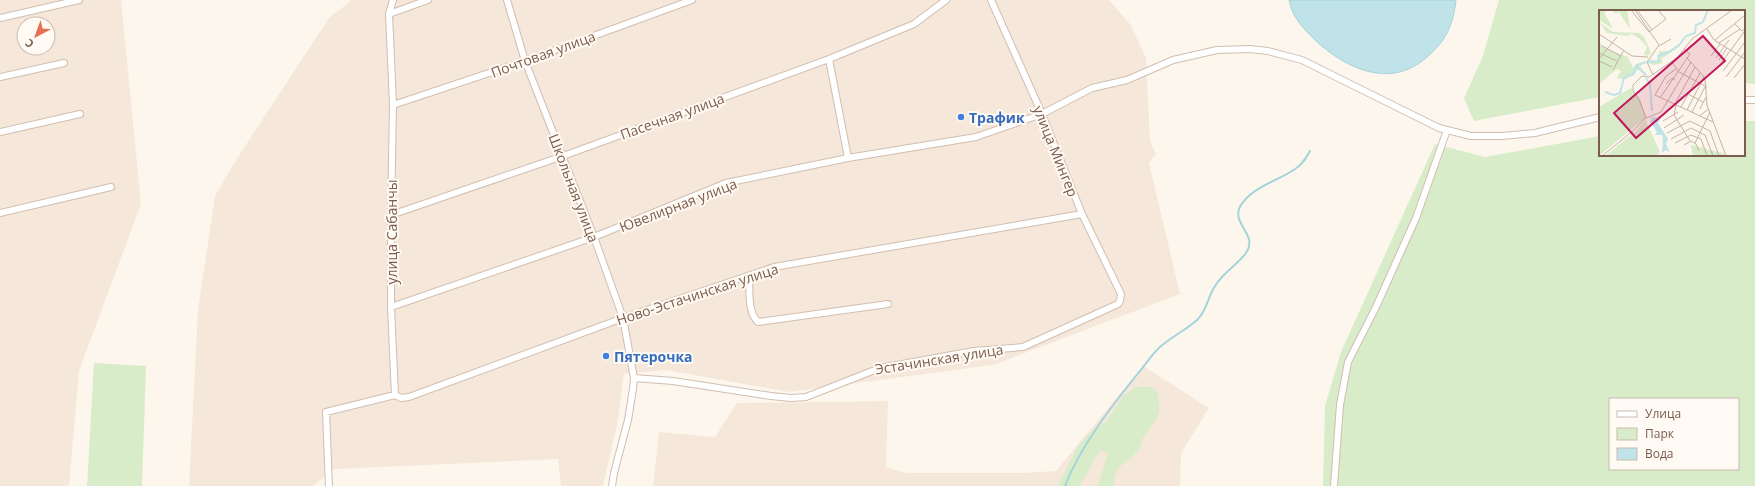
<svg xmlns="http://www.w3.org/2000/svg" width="1755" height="486" viewBox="0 0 1755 486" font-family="'Open Sans',sans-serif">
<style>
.residential{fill:#f5e8da;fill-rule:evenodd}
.green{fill:#d8ecc9;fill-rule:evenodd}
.water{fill:#bfe3e8;stroke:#a5d3da}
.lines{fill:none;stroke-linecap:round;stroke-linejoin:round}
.stream{stroke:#a5d3da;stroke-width:2}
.minor-casing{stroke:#d1beb0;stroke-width:8}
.minor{stroke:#fff;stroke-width:6}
.shop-dot{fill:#3f7fe0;stroke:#fffaf3;stroke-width:1.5}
.labels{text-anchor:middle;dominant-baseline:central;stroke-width:4;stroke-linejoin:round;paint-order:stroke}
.street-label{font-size:14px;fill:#7a5c4d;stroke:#fffaf3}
.shop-label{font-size:14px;font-weight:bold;fill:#366cbe;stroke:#fffaf3;text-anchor:start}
.inset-river{fill:none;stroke:#bfe3e8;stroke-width:2}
.inset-road{fill:none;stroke:#c5b3a7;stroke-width:1}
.view{fill:#c2185b;fill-opacity:0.15;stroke:#c2185b;stroke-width:2}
.inset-edge{fill:none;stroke:#7a5c4d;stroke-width:2}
</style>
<rect width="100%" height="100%" fill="#fdf6ec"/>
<path class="residential" d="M0,0H121L141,204L79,371L69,486H0ZM24,24H48V48H24Z
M352,0H1109L1130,24L1146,58L1150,141L1156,154L1149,163L1180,294L993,365L789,392L666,370L624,374L617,425L603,486H561L558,459L334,469L313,486H189L198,310L215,196L234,163L329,18Z
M1143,366L1209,408L1181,453L1180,486H653L659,432L715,437L737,403L888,401L886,467L906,473H1022L1056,471Z"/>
<path class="green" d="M1499,0H1755V84L1744,83V11H1600V97L1474,121L1464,98L1483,56Z
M1744,121H1755V486H1323L1325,406L1341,352L1435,144L1485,157L1600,136V155H1744ZM1610,399H1738V469H1610Z
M94,363L146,366L142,486H87Z
M1136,387H1151L1157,391C1163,415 1158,416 1145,435C1142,439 1141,445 1139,449C1130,463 1113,463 1114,486H1098L1108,453L1101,451L1096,456L1080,486H1058L1077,447L1093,430L1106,422L1123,396Z"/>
<path class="water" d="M1289,0H1456C1453,26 1446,41 1426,58C1390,89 1346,69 1315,40C1303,28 1292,17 1289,0Z"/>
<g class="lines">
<path class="stream" d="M1065,486C1081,445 1111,407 1139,372C1146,364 1152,354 1160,347C1171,337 1186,330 1197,320C1207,311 1208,296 1215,286C1223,273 1237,265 1246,253C1260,233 1225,222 1244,201C1257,185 1278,181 1295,169C1302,165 1306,158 1310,151"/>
<defs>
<path id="minor" d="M393,0L389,14L393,105L391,215V307L395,395
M507,0L525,61L594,237L623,318L634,378L633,389L628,420L614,473L612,486
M389,14L428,0
M0,18L79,0
M829,59L848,158
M0,77L64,63
M1744,100H1755
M393,105L525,61L692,0
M0,132L80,114
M0,213L111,187
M391,215L563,156L829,59L914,24L946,0
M749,276C750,289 747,312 758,322L888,304
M391,307L594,237L726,183L848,158L976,137L1042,114L1092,88L1127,80L1173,60L1217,50L1250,49L1268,51L1302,60L1439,128L1471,136H1502L1535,133L1600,117
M634,378L673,381L771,396L791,398L806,397L880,368L974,351L1023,347L1118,304L1120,301L1121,294L1082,214L1042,114L991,0
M395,395L401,398L409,397L623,318L774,267L1082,214
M329,486L326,412L395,395
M1334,486L1340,405L1348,362L1376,307L1416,218L1447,130"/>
</defs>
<use href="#minor" class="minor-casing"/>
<use href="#minor" class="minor"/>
</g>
<g class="shop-dot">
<circle cx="961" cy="117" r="4"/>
<circle cx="606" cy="356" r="4"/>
</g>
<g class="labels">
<g class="street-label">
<text transform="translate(543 54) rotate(-20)">Почтовая улица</text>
<text transform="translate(672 116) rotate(-20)">Пасечная улица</text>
<text transform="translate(1056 151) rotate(68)">улица Мингер</text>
<text transform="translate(574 188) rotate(69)">Школьная улица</text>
<text transform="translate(678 205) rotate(-21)">Ювелирная улица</text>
<text transform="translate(391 232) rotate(-90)">улица Сабанчы</text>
<text transform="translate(697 294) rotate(-18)">Ново-Эстачинская улица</text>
<text transform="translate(939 359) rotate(-9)">Эстачинская улица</text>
</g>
<g class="shop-label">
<text x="969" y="117">Трафик</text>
<text x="614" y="356">Пятерочка</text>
</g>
</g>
<g transform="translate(1599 10)">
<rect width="146" height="146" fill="#fdf6ec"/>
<path d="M0,0H10L5,2L14,19L0,10ZM13,0H28L31,19L20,2L17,4ZM0,12L14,22L40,23L45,27L52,43L48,46L45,44L48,37L41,29L33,24L28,26L8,23ZM0,32L8,39L29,47L34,58L37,54L47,52L41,56L45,61L40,58L35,65L25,69L18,68L22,61L18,59L0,74ZM78,35H81L80,37L62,49L64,53L55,55L49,53L52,48L54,51L59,50L60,41H70ZM32,78L41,88L47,107L0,146V97ZM46,109L61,142L58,146H6L37,121ZM92,135L123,143L129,146H94Z" fill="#d8ecc9"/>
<path d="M53,107L61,108L59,113L69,129L67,134L71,143L67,140L63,143L64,129L63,125H56L58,122L51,112Z" fill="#bfe3e8"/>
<path class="inset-river" d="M49,52L60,51L59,46L70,42L81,34L87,26L96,23L97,15L104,12L109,0M37,56L47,65M47,68L51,75L53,101M6,82L15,85L21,83L25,68L34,64L38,55L47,52"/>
<path class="inset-road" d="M32,0L50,22L67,9L59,0M36,0L60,35L48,52L54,65M38,0L53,20M135,13L143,21L146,19M108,19L115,30L146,49M0,24L33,46L49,47M116,30L146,5M120,33L141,19M3,36L22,46M60,36L72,29M0,43L18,51M112,46L121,34M88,48L106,68L108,95L127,146M117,48L130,30M0,49L18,27M120,50L128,38M0,51L13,57M73,52L80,62L108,77M120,56L145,22M77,59L67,66L56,85L114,112M14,60L25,40M124,61L146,32M127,67L146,42M135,68L146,54M67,74L73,68L76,70M89,84L104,92M61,88L91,44L85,39M82,97L101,63M101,99L107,87M88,100L105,67M93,102L106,77M100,106L110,99M47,108L41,92L34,80V75L43,66L50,67L78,48L93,29L133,0M64,111L79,102M65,118L85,105M68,123L91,111L111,121L120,146M72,129L92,118L106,125L114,146M91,131L75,105L78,90L96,57M76,133L92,125L102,129L108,146M96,133L111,102M85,135L92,131L97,134L100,141M3,146L35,120L45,109L62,102L92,52"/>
<path class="view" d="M104,26L126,51L37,128L15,103Z"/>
<rect width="146" height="146" class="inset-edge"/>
</g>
<rect x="1609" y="398" width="130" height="72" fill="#fffaf3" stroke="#cabbb1"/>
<rect x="1617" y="411" width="20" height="6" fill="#ffffff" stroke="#cabbb1"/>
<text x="1645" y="418" font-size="12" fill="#7a5c4d">Улица</text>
<rect x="1617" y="428" width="20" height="12" fill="#d8ecc9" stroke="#cabbb1"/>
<text x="1645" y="438" font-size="12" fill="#7a5c4d">Парк</text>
<rect x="1617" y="448" width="20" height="12" fill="#bfe3e8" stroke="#cabbb1"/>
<text x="1645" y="458" font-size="12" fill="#7a5c4d">Вода</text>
<g transform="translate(36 36) rotate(221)"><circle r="19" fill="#fffaf3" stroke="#cabbb1"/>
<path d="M0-3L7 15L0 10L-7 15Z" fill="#e76f51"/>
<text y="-6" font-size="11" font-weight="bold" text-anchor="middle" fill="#7a5c4d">С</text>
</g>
</svg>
